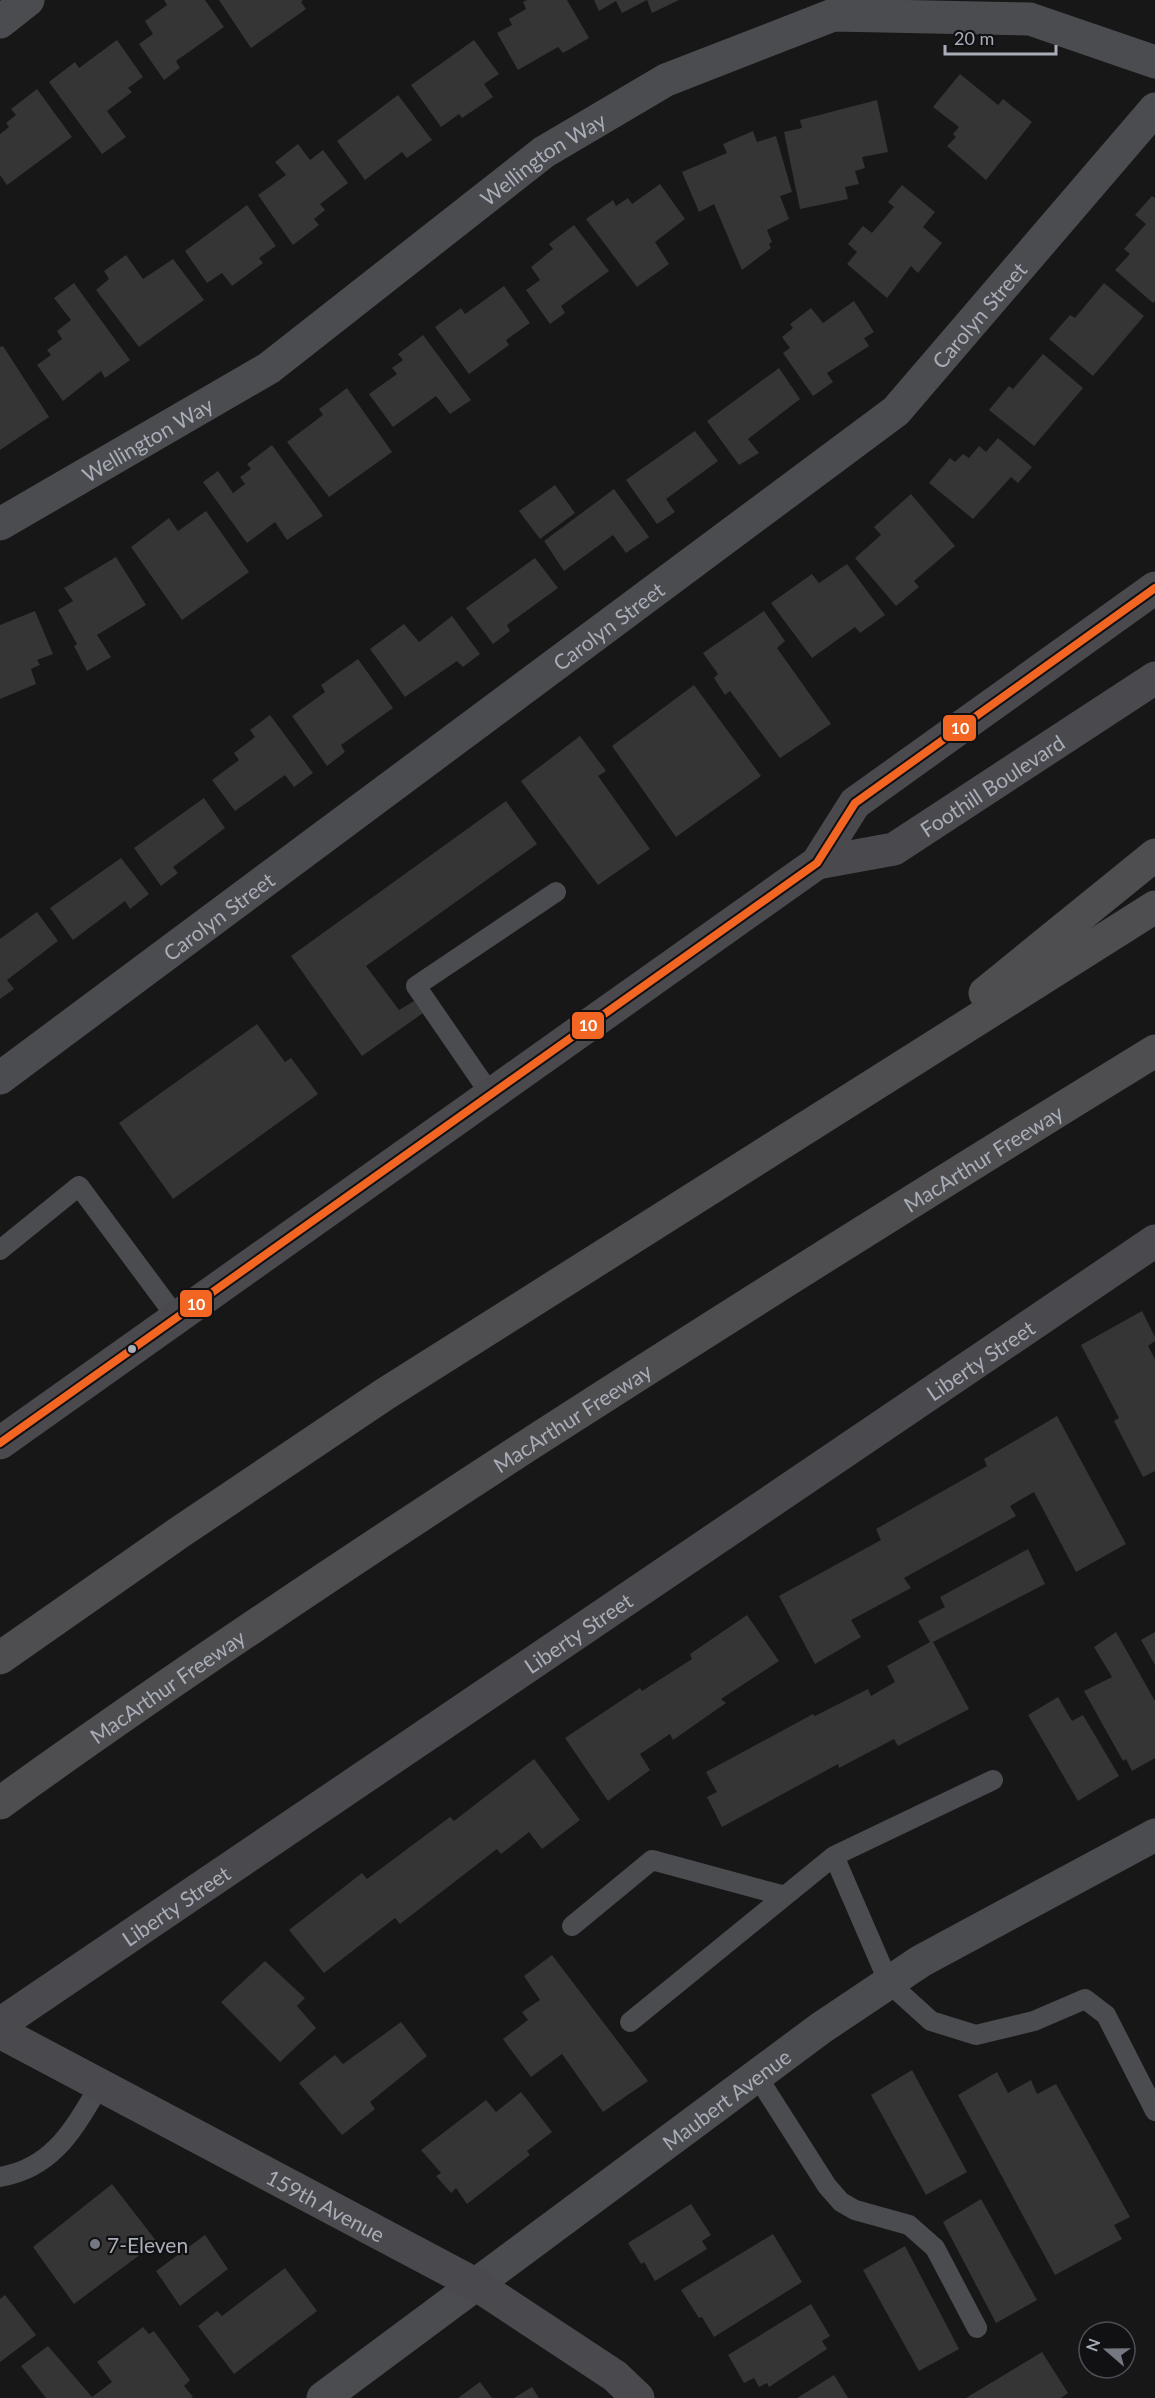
<svg xmlns="http://www.w3.org/2000/svg" width="1155" height="2398" viewBox="0 0 1155 2398" font-family="Lato,sans-serif">
<style>
.building{fill:#353536}
.lines{fill:none;stroke-linecap:round;stroke-linejoin:round}
.lane{stroke:#4b4c50;stroke-width:20}
.street{stroke:#4b4c50;stroke-width:33}
.secondary{stroke:#4a4a4e;stroke-width:33}
.highway{stroke:#4e4e51;stroke-width:33}
.bus-1-casing{stroke:#111113;stroke-width:12}
.bus-1{stroke:#f26522;stroke-width:8}
.bus-dot{fill:#a8adb8;stroke:#111113;stroke-width:2}
.poi-dot{fill:#757880;stroke:#111113;stroke-width:2}
.labels{text-anchor:middle;dominant-baseline:central;stroke-width:4.5;stroke-linejoin:round;paint-order:stroke}
.street-label{font-size:21px;fill:#a8adb8;stroke:#111113}
.poi-label{font-size:21px;fill:#a8adb8;stroke:#111113;text-anchor:start}
.line-badge{stroke:#111113;stroke-width:2}
.badge-label{font-size:16px;text-anchor:middle;font-weight:bold;fill:#fff}
</style>
<rect width="100%" height="100%" fill="#171717"/>
<path class="building" d="M164,0H205L224,27L176,61L180,68L164,80L139,44L153,34L145,21L167,5Z
M219,0H303L301,2L306,9L251,48Z
M527,0H567L589,38L563,53L558,47L518,70L497,33L512,25L509,19L526,9L523,2Z
M594,0H679L652,13L647,0L622,13L616,1L599,11Z
M117,40L143,77L128,88L132,92L107,111L126,137L102,154L49,82L75,62L79,68Z
M474,40L499,74L484,84L493,97L462,118L459,114L441,127L411,85Z
M960,74L998,105L1003,99L1032,122L986,180L947,146L956,137L953,134L959,127L933,107Z
M37,89L72,137L7,185L0,175V134L9,127L6,123L16,115L11,109Z
M398,95L432,140L407,158L402,152L365,180L337,141Z
M877,100L888,152L862,157L865,168L855,171L859,184L845,187L848,199L800,209L784,132L802,128L800,120Z
M753,131L757,142L776,136L792,192L780,196L789,219L767,230L772,242L769,244L771,248L742,270L714,204L699,212L682,172L727,153L723,144Z
M298,144L310,160L323,150L348,183L320,204L325,210L314,219L319,225L293,245L258,195L286,175L275,162Z
M660,184L685,219L655,242L669,264L637,287L586,219L613,200L616,206L628,198L632,204Z
M902,185L935,212L923,227L942,243L918,273L911,266L887,298L847,264L857,252L848,244L863,226L872,233L894,207L888,202Z
M1152,196L1155,198V301L1153,303L1115,270L1130,254L1124,249L1146,224L1135,215Z
M247,205L276,246L259,258L263,263L232,286L222,273L207,283L185,251Z
M574,225L609,271L561,306L565,313L550,324L526,290L540,280L531,267L553,249L549,244Z
M126,255L143,279L173,259L204,300L139,347L96,290L109,279L104,271Z
M74,283L130,360L105,378L101,371L63,401L37,365L51,355L47,350L62,339L57,331L71,320L54,298Z
M1104,283L1144,316L1093,376L1049,339L1070,315L1075,318Z
M504,286L530,323L506,340L509,345L469,374L435,327L461,308L465,314Z
M854,301L874,332L864,338L869,346L827,373L833,382L813,396L783,353L790,348L782,337L793,328L790,324L811,308L823,323Z
M423,335L471,400L450,414L436,396L393,427L369,394L397,374L392,368L403,360L398,354Z
M3,346L49,417L0,450V347Z
M1043,354L1083,388L1034,446L989,410L1009,386L1013,389Z
M779,368L800,399L748,439L759,453L739,465L707,421Z
M347,388L392,452L329,497L287,442L323,415L319,409Z
M695,431L718,461L666,499L675,512L657,524L626,480Z
M998,438L1032,467L1018,483L1011,477L973,519L929,483L950,458L955,462L963,454L969,458L979,446L986,452Z
M272,445L323,516L287,540L275,522L247,543L203,482L218,471L233,493L245,484L240,477L251,469L247,464Z
M555,485L575,513L540,539L519,511Z
M614,489L649,537L626,553L613,535L564,571L544,541Z
M911,494L955,546L914,581L919,587L896,606L855,558L881,535L874,527Z
M206,511L249,572L182,620L131,547L169,518L178,531Z
M116,557L146,605L97,635L111,657L87,671L74,646L77,644L58,610L73,601L64,588Z
M535,558L558,588L507,625L510,631L493,644L466,608Z
M847,564L885,615L860,633L855,627L812,658L771,603L812,574L819,583Z
M35,611L53,654L37,660L40,665L31,669L36,684L0,699V625Z
M764,611L785,641L777,648L831,724L780,758L730,691L725,695L714,678L718,674L703,653Z
M452,616L480,654L463,667L457,661L405,697L370,649L404,624L419,642Z
M358,659L393,708L341,745L345,752L327,766L292,716L325,692L321,685Z
M694,685L761,776L676,837L612,746Z
M270,715L313,773L294,787L285,775L235,811L212,780L239,760L234,753L255,737L250,730Z
M580,736L606,771L598,776L650,849L598,885L521,781Z
M204,798L225,828L173,867L178,873L161,886L134,848Z
M506,801L537,844L366,966L399,1010L414,1001L423,1013L362,1056L291,956Z
M121,858L149,894L130,909L125,901L73,940L50,908Z
M37,912L58,941L7,980L14,989L0,999V939Z
M257,1024L285,1062L291,1058L318,1094L173,1199L119,1123Z
M1142,1311L1155,1337V1341L1148,1346L1155,1359V1471L1143,1477L1114,1421L1119,1418L1081,1345Z
M1057,1416L1126,1544L1076,1572L1034,1492L1010,1506L1016,1516L904,1578L911,1588L851,1620L861,1637L815,1664L779,1596L881,1540L876,1529L987,1466L984,1459Z
M1028,1549L1045,1584L933,1642L969,1709L898,1746L894,1739L839,1768L838,1764L722,1827L707,1797L717,1792L706,1772L813,1714L815,1716L868,1689L871,1696L895,1682L887,1666L930,1642L918,1621L945,1607L940,1597Z
M747,1615L779,1661L721,1699L726,1703L673,1740L670,1734L640,1754L650,1770L608,1801L565,1738L640,1688L642,1691L692,1659L690,1654Z
M1116,1632L1155,1701V1758L1132,1771L1126,1759L1123,1761L1084,1691L1112,1677L1094,1647Z
M1155,1632V1665L1141,1640Z
M1058,1697L1072,1721L1083,1715L1119,1776L1078,1801L1028,1715Z
M534,1759L580,1820L542,1849L529,1832L501,1854L497,1849L400,1924L395,1918L324,1973L289,1930L362,1873L367,1879L450,1817L454,1821Z
M552,1955L648,2081L603,2112L562,2054L531,2077L503,2039L528,2020L522,2012L540,2000L524,1976Z
M265,1961L305,1998L297,2006L316,2028L280,2062L221,2002Z
M401,2022L427,2056L370,2102L375,2109L342,2135L299,2083L335,2055L343,2064Z
M912,2070L967,2172L926,2195L871,2095Z
M997,2072L1008,2093L1031,2080L1037,2094L1056,2084L1130,2217L1114,2225L1122,2239L1055,2275L958,2095Z
M521,2092L552,2132L527,2151L530,2155L467,2204L456,2188L451,2193L436,2176L441,2173L421,2150L486,2100L496,2112Z
M112,2184L157,2242L74,2304L33,2247Z
M981,2199L1037,2300L996,2323L943,2222Z
M691,2204L711,2235L702,2241L707,2249L655,2281L644,2262L641,2264L628,2243Z
M773,2234L802,2282L714,2337L702,2317L699,2318L681,2290Z
M205,2235L228,2269L180,2306L156,2271Z
M905,2246L959,2349L919,2371L863,2270Z
M285,2268L317,2311L234,2374L198,2326L217,2311L222,2316Z
M5,2295L36,2335L0,2362V2299Z
M811,2304L830,2336L822,2341L827,2349L769,2387L767,2383L759,2387L754,2378L744,2383L728,2355Z
M143,2327L149,2334L154,2331L190,2380L184,2386L193,2397L191,2398H46L21,2366L48,2346L92,2397L112,2382L97,2362Z
M1042,2352L1068,2393L1061,2398H966Z
M834,2375L848,2398H797Z
M480,2382L492,2398H458Z
M532,2387L539,2398H514Z"/>
<g class="lines">
<path class="lane" d="M491,1095L416,986L556,892
M0,1250L79,1186L177,1318
M834,1856L993,1780
M572,1926L652,1860L785,1896
M630,2022L834,1856L889,1983L931,2021L976,2035L1034,2021L1085,1999L1106,2015L1155,2111
M757,2076L827,2186L841,2202L855,2210L909,2225L935,2248L977,2328
M0,2177C54,2168 74,2128 100,2085"/>
<g class="street">
<path d="M0,22L28,0"/>
<path id="s1" d="M0,524L269,368L544,152L666,80L833,15L1030,19L1155,62"/>
<path id="s2" d="M0,1078L896,411L1155,109"/>
<path id="s3" d="M323,2398L821,2028L921,1961L1155,1835"/>
</g>
<g class="secondary">
<path id="s4" d="M817,863L894,849L1155,678"/>
<path d="M0,1443L817,863L855,803L1155,588"/>
<path id="s5" d="M0,2024L1155,1241"/>
<path id="s6" d="M0,2032L477,2285L615,2376L638,2398"/>
</g>
<g class="highway">
<path d="M985,993L1155,855"/>
<path d="M0,1658L180,1532L385,1394L1155,907"/>
<path id="s7" d="M0,1803C176,1676 357,1556 539,1438C743,1307 948,1178 1155,1051"/>
</g>
<defs>
<path id="bus-1" d="M0,1443L817,863L855,803L1155,588"/>
</defs>
<use href="#bus-1" class="bus-1-casing"/>
<use href="#bus-1" class="bus-1"/>
</g>
<circle class="bus-dot" cx="132" cy="1349" r="5"/>
<circle class="poi-dot" cx="95" cy="2244" r="6"/>
<g class="labels">
<g class="street-label">
<text stroke="none"><textPath href="#s1" startOffset="656">Wellington Way</textPath></text>
<text stroke="none"><textPath href="#s2" startOffset="1244">Carolyn Street</textPath></text>
<text stroke="none"><textPath href="#s1" startOffset="170">Wellington Way</textPath></text>
<text stroke="none"><textPath href="#s2" startOffset="758">Carolyn Street</textPath></text>
<text stroke="none"><textPath href="#s4" startOffset="195">Foothill Boulevard</textPath></text>
<text stroke="none"><textPath href="#s2" startOffset="272">Carolyn Street</textPath></text>
<text stroke="none"><textPath href="#s7" startOffset="1176">MacArthur Freeway</textPath></text>
<text stroke="none"><textPath href="#s5" startOffset="1184">Liberty Street</textPath></text>
<text stroke="none"><textPath href="#s7" startOffset="690">MacArthur Freeway</textPath></text>
<text stroke="none"><textPath href="#s5" startOffset="698">Liberty Street</textPath></text>
<text stroke="none"><textPath href="#s7" startOffset="204">MacArthur Freeway</textPath></text>
<text stroke="none"><textPath href="#s5" startOffset="212">Liberty Street</textPath></text>
<text stroke="none"><textPath href="#s3" startOffset="502">Maubert Avenue</textPath></text>
<text stroke="none"><textPath href="#s6" startOffset="369">159th Avenue</textPath></text>
</g>
<g class="poi-label">
<text x="107" y="2244">7-Eleven</text>
</g>
</g>
<g class="line-badge">
<rect x="942" y="714" width="35" height="28" rx="6" fill="#f26522"/>
<rect x="571" y="1011" width="34" height="29" rx="6" fill="#f26522"/>
<rect x="179" y="1289" width="34" height="29" rx="6" fill="#f26522"/>
</g>
<g class="badge-label">
<text x="960" y="734">10</text>
<text x="588" y="1031">10</text>
<text x="196" y="1310">10</text>
</g>
<g transform="translate(1107 2350) rotate(290)"><circle r="28" fill="#111113" stroke="#4d4f55" stroke-width="1.5"/>
<path d="M0-4.5L10 22L0 15L-10 22Z" fill="#757880"/>
<text y="-9" font-size="16" font-weight="bold" text-anchor="middle" fill="#a8adb8">N</text>
</g>
<path d="M945 45v9h111v-9" fill="none" stroke="#a8adb8" stroke-width="3"/>
<text x="954" y="45" font-size="18" fill="#a8adb8" stroke="#111113" stroke-width="4.5" paint-order="stroke">20 m</text>
</svg>
